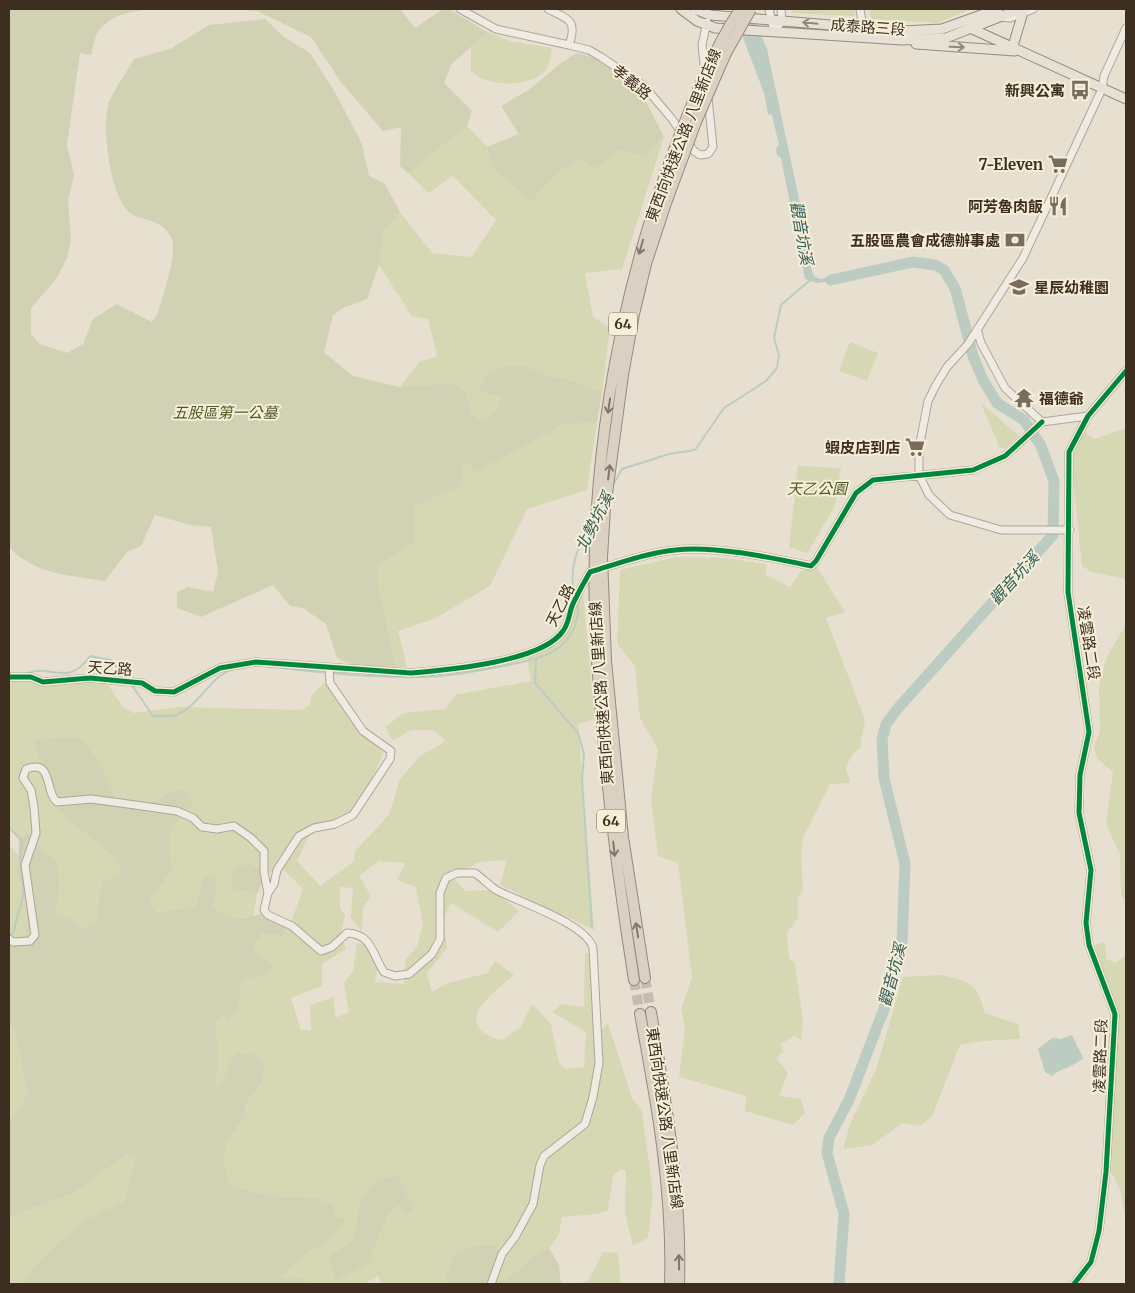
<svg xmlns="http://www.w3.org/2000/svg" width="1135" height="1293" viewBox="0 0 1135 1293" font-family="Merriweather,'Noto Sans TC',serif">
<style>
.green{fill:#d6d7b3;fill-rule:evenodd}
.cemetery{fill:#d1d1b3}
.water{fill:#bcccc2}
.lines{fill:none;stroke-linecap:round;stroke-linejoin:round}
.stream{stroke:#bcccc2;stroke-width:2}
.river{stroke:#bcccc2;stroke-width:11}
.highway-tunnel{stroke:#c5bcae;stroke-width:10;stroke-dasharray:10 5;stroke-linecap:butt}
.minor-casing{stroke:#ada599;stroke-width:9}
.major-casing{stroke:#928b80;stroke-width:11}
.highway-casing{stroke:#928b80;stroke-width:12}
.minor{stroke:#efebe3;stroke-width:7}
.major{stroke:#e6e1d4;stroke-width:9}
.highway{stroke:#dad1c2;stroke-width:10}
.highway-bridge-casing{stroke:#928b80;stroke-width:12;stroke-linecap:butt}
.highway-bridge{stroke:#dad1c2;stroke-width:10}
.cycleway-casing{stroke:#f7eed8;stroke-width:8}
.cycleway{stroke:#00873e;stroke-width:5}
.oneway{stroke:#92887a}
.oneway2{stroke:#847769}
.labels{text-anchor:middle;dominant-baseline:central;stroke-width:4;stroke-linejoin:round;paint-order:stroke}
.shield{fill:#f7eed8;stroke:#756857;stroke-width:1}
.shield-label{font-size:14px;font-weight:bold;fill:#3d2e20}
.street-label{font-size:15px;fill:#3d2e20;stroke:#f7eed8}
.poi-label{font-size:15px;font-weight:bold;fill:#3d2e20;stroke:#f7eed8;text-anchor:end}
.park-label{font-size:15px;font-style:italic;fill:#4d5a26;stroke:#f7eed8}
.water-label{font-size:16px;font-style:italic;fill:#2f5d5a;stroke:#f7eed8}
</style>
<rect width="100%" height="100%" fill="#e7e0d1"/>
<path class="green" d="M792,9H854L855,16L791,13Z
M870,9H971L938,23L871,19Z
M487,32L510,41L552,48C551,56 550,64 545,71C531,88 485,87 471,71V47Z
M467,126L487,147L491,166L531,202L557,173L578,159L619,148L645,157L664,137L622,269L585,273L593,317L610,328L602,392L569,379H557L528,367L479,392L501,395L497,408L485,422L472,415L466,391L453,383L400,387L419,362L437,356L428,319L412,316L379,265L384,229L400,212L432,253L472,257L496,220L453,176L429,193L408,173Z
M850,342L878,353L867,381L839,371Z
M980,402L1019,436L1006,448H1000Z
M597,422L587,490L527,509L490,586L436,618L398,631L407,667H396L377,580L380,564L415,543V506L460,486L462,466L469,464L476,472L564,423Z
M1126,428V579L1092,572L1082,566L1071,458L1084,431L1094,439Z
M798,466L841,468L835,506L807,553L789,547Z
M677,557L724,558L766,564V575L790,587L801,571L817,567L845,612L826,618L865,720L860,748L853,754L845,768L851,783L830,784L803,838L801,858L803,890L797,899L798,917L787,933L789,958L795,964L803,1021L801,1040L794,1035L780,1045L784,1051L776,1058L788,1073L779,1096L801,1099L805,1113L793,1125L745,1111L746,1096L679,1077L685,1029L681,1009L692,977L678,863L658,856L651,800L658,749L640,718L635,666L617,644L620,570Z
M576,593H583L595,719L578,724L594,930L500,885L507,860L478,862L454,878L465,891L492,890L519,911L498,932L451,903L443,919L447,948L427,973L432,992L448,983L488,973L495,961L514,975C492,993 448,1027 502,1040L520,1028L532,1004L551,1024L559,1063L566,1069L584,1067L586,1032L552,1012L562,1004L584,1007L585,953H592L594,1038L608,1023L632,1098L642,1112L653,1194L648,1238L633,1246L625,1213L626,1171L621,1169L613,1176L608,1210L597,1214L562,1217L559,1235L549,1248L533,1256L507,1280L496,1281L493,1273L446,1276L447,1284H382L378,1276L363,1284H307L303,1278L283,1279L281,1276L313,1248L335,1218L320,1206V1198L270,1196L230,1185L224,1161L226,1145L244,1116L246,1103L251,1096L232,1057L221,1085L214,1084C223,1067 216,1039 216,1020L223,1015L228,1019L237,1009L242,983L248,978L269,974L267,960L257,955L254,943L263,933L282,936L291,922L303,889L284,870L267,873L232,888L257,894L253,917L230,918L212,908L217,892L203,878L196,905L191,908L157,912L152,908L151,898L173,868C164,836 169,827 193,805L187,791L176,789L147,804L125,805L116,798L97,758L78,737L35,740L54,803L67,819L116,858L121,874L101,882L96,923L81,929L70,919L55,915L60,888L57,860L41,851L26,833L19,841L9,828V672L42,682H106L124,708L134,713L179,707L301,710L310,705L312,695L324,683L337,694L352,720L379,738L383,754L364,799L344,818L312,830L297,861L320,886L354,861L355,851L389,815L400,779L420,756L446,741L433,730H411L393,741L385,727L404,713L445,709L455,695L531,681L527,657L561,637ZM379,861L405,863L397,880L416,887L423,925L417,946L405,961L404,984L375,982L379,957L374,947L357,943L353,971L344,983L349,1012L335,1018L334,997L310,1005L311,1030H301L291,998L322,986V964L346,949L341,933L345,915L340,908V887L353,888L351,918L362,932L363,908L371,896L359,876ZM397,1175L399,1205L389,1213L371,1255L329,1256L353,1241Z
M1126,624V899H1123L1121,894L1120,855L1106,824L1113,772L1097,758L1094,747L1100,732L1099,686L1107,657Z
M9,845L18,855V874L27,911L26,935L9,945Z
M1105,942L1106,959L1116,963L1126,955V1220L1120,1190L1110,1169L1119,1019L1095,945Z
M941,975C970,981 977,983 985,1013L1018,1024L1020,1039L982,1041L960,1045L932,1116L920,1126L902,1123L873,1145L843,1149L850,1124L876,1070L903,977Z
M9,1023L14,1029L28,1093L14,1119H9Z
M126,1155L136,1159L124,1201L82,1223L38,1262L23,1284H9V1217L73,1193Z
M603,1252L618,1253L621,1284H579L588,1281Z"/>
<path class="cemetery" d="M9,9H189C162,9 120,6 100,29C95,35 93,47 91,55L80,53L67,145L74,175L68,201L71,240L67,258L56,279L31,308V334L40,344L67,353L83,344L93,319L117,304L152,322L157,315C162,298 179,252 171,237C160,217 144,223 129,212C110,197 101,125 109,102C115,88 126,73 134,59L170,49L209,25L265,19L284,37L310,53L336,94L362,144L369,176L385,184L400,212L384,229L379,265L367,299L343,308L333,315L324,352L353,376L400,387L453,383L466,391L472,415L485,422L497,408L501,396L479,392L487,373L505,367H528L557,379H568L602,392L597,422L564,424L476,472L469,464L463,466L461,486L415,506V543L380,564L377,580L396,667L355,666L337,658L326,624L303,608L290,606L273,585L201,617L177,608V592L188,587L213,592L218,572L211,527L190,525L155,515L141,546L127,552L105,581C69,575 35,575 9,547Z
M231,9H400L415,28L443,9H449L487,32L451,65L444,83L472,111L467,126L408,173L400,166L401,127L383,131L341,82L311,37L257,11Z
M577,53L595,58L640,90L664,137L645,157L619,149L596,168L578,159L557,173L531,202L491,166L487,147L519,134L501,106L530,89L561,63Z
M79,737L97,758L116,798L125,805L147,804L176,789L187,791L193,805C169,827 164,836 173,868L151,898L152,908L157,912L191,908L196,905L203,878L215,876L217,892L212,908C233,920 242,921 266,912L291,922L282,936L263,933L254,943L257,955L267,960L273,967L269,974L248,978L242,983L237,1009L228,1020L223,1015L216,1020C216,1039 223,1068 214,1084L221,1085L232,1057L237,1053L258,1056L264,1064L262,1082L246,1103L244,1116L226,1145L224,1161L230,1185L270,1196L321,1198L320,1206L332,1203L335,1217L346,1220L320,1248H313L281,1276L283,1279L303,1278L307,1284H23L38,1262L82,1222L124,1201L136,1159L126,1155L73,1193L9,1217V1119L14,1118L28,1093L14,1029L9,1023V945L26,935L27,911L18,874L19,841L26,833L36,836L41,851L57,860L60,888L55,914L70,919L81,929L96,923L101,882L121,874L116,858L67,819L54,803L34,740Z
M248,863L267,873L257,894L231,888L233,871Z
M397,1175L414,1210L404,1213L399,1205L389,1213L371,1255L372,1262L336,1280L329,1256L353,1241L360,1205L373,1184Z
M494,1245L501,1254L493,1273L496,1281L507,1280L533,1256L549,1248L559,1265L561,1284H447L446,1277L454,1254L475,1246Z"/>
<path class="water" d="M732,9H749L767,49L804,222L808,259L814,276L820,279L844,275L847,279L817,283L805,279L781,158L777,155L776,148L779,145L772,115L768,114L764,93Z
M1072,1035L1083,1058C1074,1067 1061,1068 1052,1076L1045,1072L1038,1049L1052,1038L1061,1039Z"/>
<g class="lines">
<path class="stream" d="M613,485L622,469L669,454L695,450L724,408L766,381L777,368L779,355L774,338L781,305L809,281
M575,595C567,569 579,544 592,522
M536,659L535,683L578,733L584,754L582,779L592,927
M254,665C309,671 365,678 421,677C449,677 477,671 504,666C531,660 563,656 574,628C577,619 580,610 577,602
M25,674C51,662 67,689 90,656L111,660L127,678
M131,684L153,716C160,716 170,717 176,715C200,706 210,675 234,669
M9,828L22,840L20,858L24,892L13,933L10,936"/>
<path class="river" d="M831,280L913,262L935,265L944,270L955,288L973,356L983,380L997,403L1024,420L1041,446L1054,481L1053,535L899,707L886,724L882,740L884,778L905,864L902,942L884,1009L849,1100L829,1138L827,1153L844,1214L839,1284"/>
<path class="highway-tunnel" d="M645,978L651,1012
M634,980L640,1014"/>
<defs>
<path id="minor" d="M460,9L496,29L569,45L589,50L601,57L644,86L672,119L694,151L700,155L708,154L713,147L708,98
M548,9C568,19 578,20 569,45
M769,9L774,32
M860,9L863,28
M1000,17L1010,18L1033,9
M774,32L782,21L781,9
M705,73L702,45L707,22
M977,329L981,343L1005,388L1042,422
M1042,422L1088,416
M1070,530H1001L950,515L929,495L919,475V448L928,401L936,385L947,367L968,344L1023,258L1102,89L1104,76L1126,28
M9,677H31L43,682L90,678L142,683L155,691L174,692L220,668L256,662L411,673C447,670 542,662 563,631C569,623 569,614 572,606C577,594 584,583 590,572C617,564 646,553 675,550C713,545 773,558 811,566L816,561L856,493L873,480L973,470L1005,456L1042,422
M268,893L264,910L268,915L292,926L321,951L332,947L347,933C372,934 372,954 384,972L395,976L409,974L432,954L440,939V893L446,878L457,873H475C482,878 489,885 496,890C519,902 587,924 593,948L599,1063L593,1097L585,1124L544,1156L540,1165L533,1204L515,1237L502,1254L491,1284
M9,939L13,942L30,941L35,935L25,865L36,833L34,807L31,790L23,778L26,769C54,759 44,791 57,802L91,799L128,804L177,811L193,818L202,827L217,829L234,826L251,838L264,851V872L268,893L274,884L277,870L299,836L314,828L335,824L353,815L390,759L391,751L363,731L330,683L329,668
M1074,1284L1091,1262L1099,1231L1106,1172L1115,1014L1089,945L1086,923L1091,870L1079,813L1080,775L1089,732L1068,592L1069,452L1088,416L1126,371"/>
<path id="major" d="M681,9L697,21L715,28L902,40L946,38L1020,9
M695,9L710,15L902,31L942,29L998,9
M970,28L1126,99
M916,44L1015,51
M1013,46L1024,9"/>
<path id="highway" d="M597,661C604,768 617,874 634,980
M606,661L623,837L645,978
M651,1012C666,1102 682,1192 679,1284
M640,1014C657,1104 673,1193 670,1284"/>
</defs>
<use href="#minor" class="minor-casing"/>
<use href="#major" class="major-casing"/>
<use href="#highway" class="highway-casing"/>
<use href="#minor" class="minor"/>
<use href="#major" class="major"/>
<use href="#highway" class="highway"/>
<defs>
<path id="highway-bridge" d="M597,661C585,485 615,306 677,142C695,95 713,51 740,9
M606,661L602,557L605,508L623,375L634,314L646,264L666,203L696,122L726,53L751,9"/>
</defs>
<use href="#highway-bridge" class="highway-bridge-casing"/>
<use href="#highway-bridge" class="highway-bridge"/>
<defs>
<path id="cycleway" d="M9,677H31L43,682L90,678L142,683L155,691L174,692L220,668L256,662L411,673C447,670 542,662 563,631C569,623 569,614 572,606C577,594 584,583 590,572C617,564 646,553 675,550C713,545 773,558 811,566L816,561L856,493L873,480L973,470L1005,456L1042,422
M1074,1284L1091,1262L1099,1231L1106,1172L1115,1014L1089,945L1086,923L1091,870L1079,813L1080,775L1089,732L1068,592L1069,452L1088,416L1126,371"/>
</defs>
<use href="#cycleway" class="cycleway-casing"/>
<use href="#cycleway" class="cycleway"/>
</g>
<defs><path id="oneway-shaft" d="M-6 0H5M1.5-3L5.5 0L1.5 3" fill="none" stroke-width="1.6" stroke-linecap="round" stroke-linejoin="round" transform="scale(1.25)"/></defs>
<g class="oneway">
<use href="#oneway-shaft" transform="translate(810 23) rotate(-174)"/>
<use href="#oneway-shaft" transform="translate(957 47) rotate(2)"/>
</g>
<g class="oneway2">
<use href="#oneway-shaft" transform="translate(641 247) rotate(106)"/>
<use href="#oneway-shaft" transform="translate(609 406) rotate(98)"/>
<use href="#oneway-shaft" transform="translate(609 472) rotate(-83)"/>
<use href="#oneway-shaft" transform="translate(614 849) rotate(84)"/>
<use href="#oneway-shaft" transform="translate(637 930) rotate(-99)"/>
<use href="#oneway-shaft" transform="translate(679 1262) rotate(-91)"/>
</g>
<defs>
<symbol id="bus-bare" viewBox="-9 -9 18 18"><path d="M-5-6H5V4H4V6H2V4H-2V6H-4V4H-5ZM-3.5-4V0h7V-4ZM-3.5 1.2v1.5H-2V1.2ZM2 1.2v1.5H3.5V1.2Z" fill="#786c5e" stroke="#f7eed8" stroke-width="2.5" paint-order="stroke"/></symbol>
<symbol id="supermarket-bare" viewBox="-9 -9 18 18"><path d="M-6-5.5h2.5l.6 2H6L4.5 2H-2.5L-4.4-4H-6ZM-1.5 3.2a1.3 1.3 0 1 0 .1 0ZM3 3.2a1.3 1.3 0 1 0 .1 0Z" fill="#786c5e" stroke="#f7eed8" stroke-width="2.5" paint-order="stroke"/></symbol>
<symbol id="restaurant-bare" viewBox="-9 -9 18 18"><path d="M-5-6h1v4h1v-4h1v4h1v-4h1v5L-1.5 .5V6h-2V.5L-5-1ZM5-6V6H3V1.5H1.5Q1.5-4 5-6Z" fill="#786c5e" stroke="#f7eed8" stroke-width="2.5" paint-order="stroke"/></symbol>
<symbol id="bank-bare" viewBox="-9 -9 18 18"><path d="M-6-4H6V4H-6ZM0-2.3a2.3 2.3 0 1 0 0 4.6a2.3 2.3 0 1 0 0-4.6Z" fill="#786c5e" stroke="#f7eed8" stroke-width="2.5" paint-order="stroke"/></symbol>
<symbol id="school-bare" viewBox="-9 -9 18 18"><path d="M0-5L7-2L0 1L-7-2ZM-4 1L0 2.5L4 1V4Q0 6-4 4Z" fill="#786c5e" stroke="#f7eed8" stroke-width="2.5" paint-order="stroke"/></symbol>
<symbol id="temple-bare" viewBox="-9 -9 18 18"><path d="M0-6L5-2H3V0L6.5 2.5H4V6H1.5V3h-3V6H-4V2.5H-6.5L-3 0V-2H-5Z" fill="#786c5e" stroke="#f7eed8" stroke-width="2.5" paint-order="stroke"/></symbol>
</defs>
<g fill-rule="evenodd">
<use href="#bus-bare" x="1066" y="76" width="28" height="28"/>
<use href="#supermarket-bare" x="1044" y="150" width="28" height="28"/>
<use href="#restaurant-bare" x="1044" y="192" width="28" height="28"/>
<use href="#bank-bare" x="1001" y="226" width="28" height="28"/>
<use href="#school-bare" x="1005" y="273" width="28" height="28"/>
<use href="#temple-bare" x="1010" y="384" width="28" height="28"/>
<use href="#supermarket-bare" x="901" y="433" width="28" height="28"/>
</g>
<g class="labels">
<g class="shield">
<rect x="609" y="312.5" width="28" height="23" rx="4"/>
<rect x="597" y="809.5" width="28" height="23" rx="4"/>
</g>
<g class="shield-label">
<text x="623" y="324">64</text>
<text x="611" y="821">64</text>
</g>
<g class="street-label">
<text transform="translate(868 27) rotate(4)">成泰路三段</text>
<text transform="translate(632 82) rotate(39)">孝義路</text>
<text transform="translate(683 135) rotate(-69)">東西向快速公路 八里新店線</text>
<text transform="translate(560 605) rotate(-64)">天乙路</text>
<text transform="translate(1089 643) rotate(81)">凌雲路二段</text>
<text transform="translate(110 668) rotate(4)">天乙路</text>
<text transform="translate(601 693) rotate(-94)">東西向快速公路 八里新店線</text>
<text transform="translate(1100 1056) rotate(-88)">凌雲路二段</text>
<text transform="translate(665 1118) rotate(82)">東西向快速公路 八里新店線</text>
</g>
<g class="poi-label">
<text x="1065" y="90">新興公寓</text>
<text x="1043" y="164">7-Eleven</text>
<text x="1043" y="206">阿芳魯肉飯</text>
<text x="1000" y="240">五股區農會成德辦事處</text>
<text x="1034" y="287" text-anchor="start">星辰幼稚園</text>
<text x="1039" y="398" text-anchor="start">福德爺</text>
<text x="900" y="447">蝦皮店到店</text>
</g>
<g class="park-label">
<text x="225" y="412">五股區第一公墓</text>
<text x="817" y="488">天乙公園</text>
</g>
<g class="water-label">
<text transform="translate(802 233) rotate(80)">觀音坑溪</text>
<text transform="translate(594 522) rotate(-63)">北勢坑溪</text>
<text transform="translate(1014 578) rotate(-48)">觀音坑溪</text>
<text transform="translate(892 975) rotate(-75)">觀音坑溪</text>
</g>
</g>
<rect width="1135" height="1293" fill="none" stroke="#3d2e20" stroke-width="20"/>
</svg>
